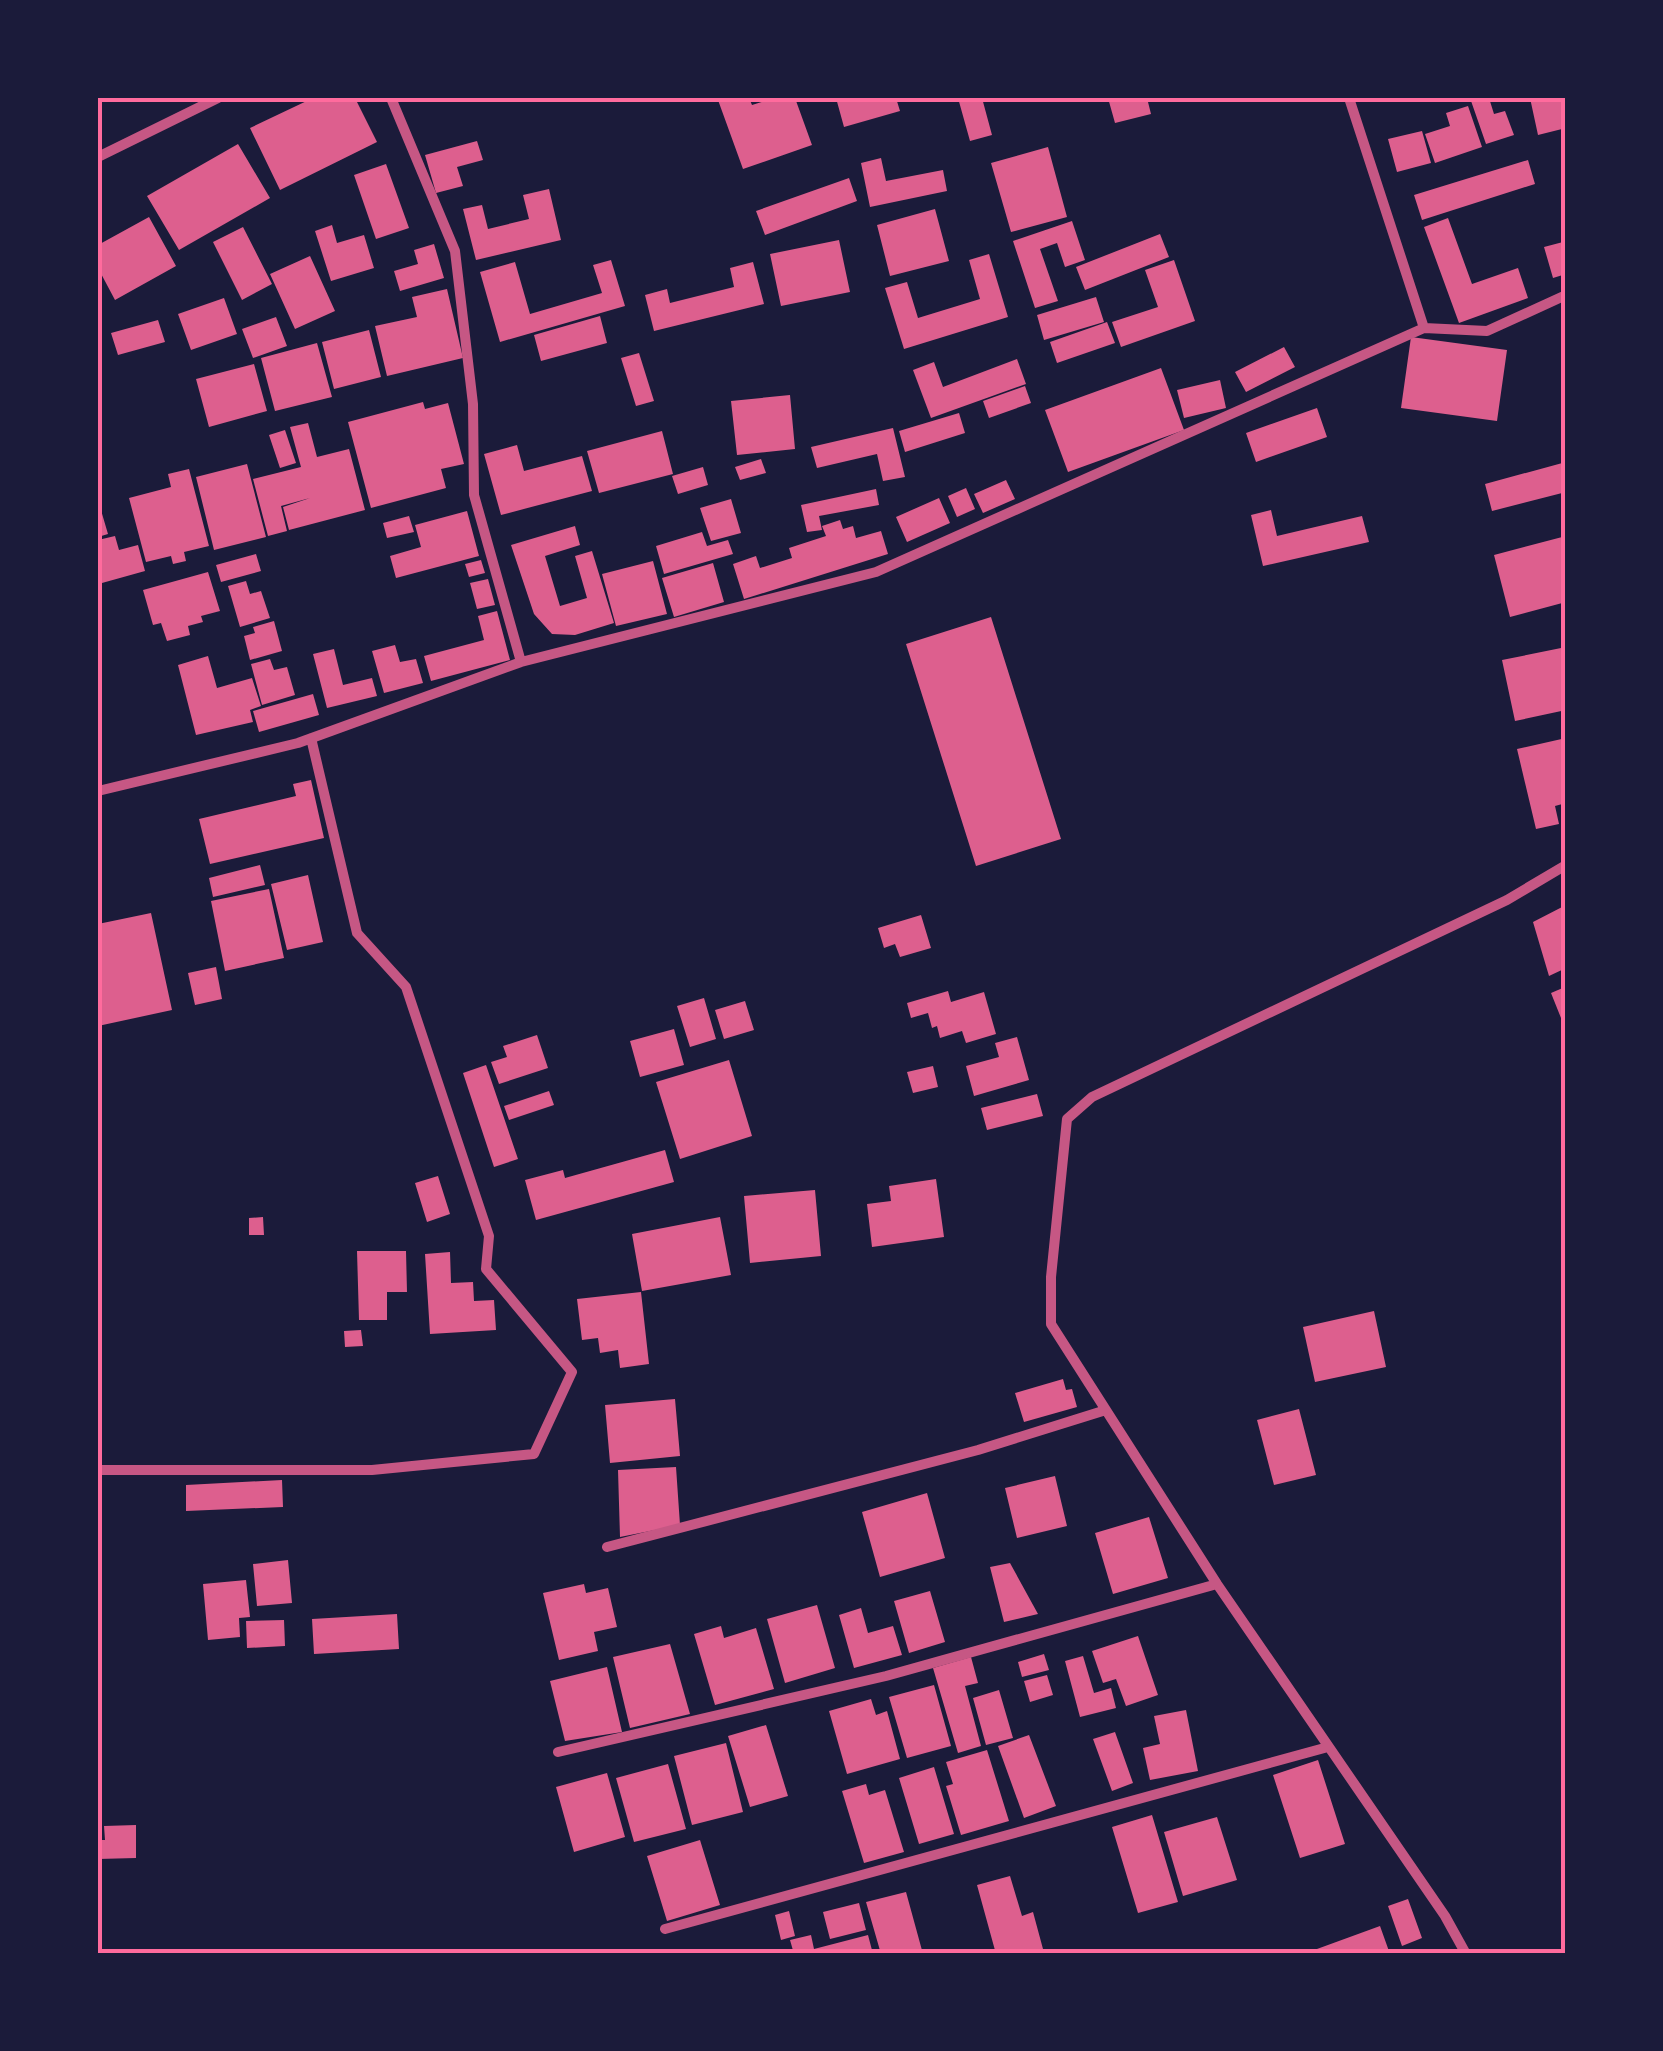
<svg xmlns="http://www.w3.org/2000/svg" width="1663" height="2051" viewBox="0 0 1663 2051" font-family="Poppins,sans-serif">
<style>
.building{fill:#dd5f8e}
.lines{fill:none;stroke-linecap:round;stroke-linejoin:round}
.minor{stroke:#c65784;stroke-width:10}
.neatline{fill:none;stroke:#ff6b9d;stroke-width:4}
</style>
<rect width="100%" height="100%" fill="#1b1b3a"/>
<path class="building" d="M313,98H355L377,142L280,190L250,128Z
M726,98H749L752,105L774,98H795L812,145L743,169L718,100Z
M836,98H896L900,111L844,127Z
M958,98H982L992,135L970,141Z
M1108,98H1147L1151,114L1115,123Z
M1470,98H1489L1494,114L1505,111L1514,135L1486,144Z
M1530,98H1566V128L1538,135Z
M1468,106L1482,147L1435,163L1425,134L1450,126L1446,113Z
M1422,131L1431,163L1397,172L1388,139Z
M477,141L483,160L457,167L463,186L436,193L425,155Z
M238,144L270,198L179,250L147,196Z
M1048,147L1067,217L1011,232L991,163Z
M881,158L886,181L943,170L947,191L870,207L861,163Z
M1528,160L1535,184L1422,220L1414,195Z
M386,164L409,228L376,239L354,175Z
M849,178L857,201L765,235L756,211Z
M549,189L561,240L476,260L463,209L482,205L488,229L529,219L523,195Z
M935,209L949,261L890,276L877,225Z
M149,217L176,266L115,300L98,268V245Z
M1448,218L1472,284L1518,268L1528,298L1459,323L1424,227Z
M1072,221L1085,260L1065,267L1057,243L1040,249L1058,301L1035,308L1013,241Z
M332,225L337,243L364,235L374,268L331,281L315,231Z
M243,227L272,284L242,300L213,242Z
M1160,234L1169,257L1085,290L1076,267Z
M839,240L850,292L781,306L770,254Z
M1563,242L1566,274L1553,278L1544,247Z
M434,244L444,278L400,291L394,271L418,264L414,250Z
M989,254L1008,317L904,349L885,288L907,282L918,318L980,299L969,260Z
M310,256L335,311L295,329L270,274Z
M611,260L625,306L500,342L480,272L515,262L530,314L602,293L593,265Z
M1174,260L1195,321L1121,347L1112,322L1158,307L1145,270Z
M753,262L764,304L654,331L645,295L667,289L670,303L734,287L730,268Z
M447,289L463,358L387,376L375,326L417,317L412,297Z
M1096,297L1104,322L1044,340L1037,315Z
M224,298L237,334L191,350L178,314Z
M600,316L607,343L541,361L534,335Z
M276,317L287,346L253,358L242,329Z
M158,320L165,342L118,355L111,333Z
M1107,322L1115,343L1057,363L1050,342Z
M369,330L381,377L334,389L322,342Z
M1411,337L1507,350L1497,421L1401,408Z
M317,343L332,397L275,411L261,358Z
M1284,347L1295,367L1246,392L1235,372Z
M639,353L654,401L636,406L621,358Z
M1017,359L1026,384L931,418L913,370L934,362L943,387Z
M254,364L267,411L209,427L196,379Z
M1161,368L1184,430L1068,472L1045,410Z
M1220,380L1226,408L1184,418L1177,390Z
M1025,386L1031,403L989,418L983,401Z
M790,395L795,449L737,455L731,401Z
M423,402L425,409L448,403L464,464L441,469L446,488L371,508L348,422Z
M1317,408L1327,437L1256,462L1246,433Z
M959,413L965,433L905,452L899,431Z
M308,423L317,457L349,449L365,510L289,530L283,507L310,498L281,506L287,531L268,536L253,479L301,467L290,427Z
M893,428L905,477L883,481L877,454L817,468L811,447Z
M285,430L296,463L280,468L269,435Z
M662,431L673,474L599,493L587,451Z
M517,445L524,471L582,456L592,491L501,515L484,454Z
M761,459L766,473L740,480L735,467Z
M1566,462V492L1492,511L1485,484Z
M247,464L266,537L214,550L196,477Z
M703,467L708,485L678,494L672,476Z
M189,469L209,546L184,552L186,561L173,564L171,556L146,562L129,498L171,487L168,474Z
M1006,480L1015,499L983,513L974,494Z
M966,488L975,509L957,517L948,496Z
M876,489L879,505L819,516L822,530L807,532L801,505Z
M939,498L950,523L907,542L896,517Z
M731,499L741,533L711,541L700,508Z
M98,500L108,534L98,537Z
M1271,510L1277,536L1362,516L1369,542L1263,566L1251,515Z
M467,511L479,556L396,578L390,556L421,547L415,525Z
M409,516L414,532L387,538L383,523Z
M840,520L843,529L853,526L856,538L881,531L888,554L744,599L733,564L756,556L760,568L792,558L789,548L826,536L822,526Z
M575,526L580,545L545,556L560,606L587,598L575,556L592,551L614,623L575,635L552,634L534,614L511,545Z
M702,532L707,546L728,540L733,554L664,574L656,546Z
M115,536L119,550L138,545L145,571L102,583L98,566V540Z
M1566,536V602L1510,617L1494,555Z
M256,554L261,571L221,582L216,565Z
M481,560L485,573L469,577L465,564Z
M653,561L667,614L616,626L602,574Z
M713,563L724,602L674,617L662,578Z
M208,572L220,611L201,616L203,622L188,626L190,635L167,641L161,623L153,625L143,590Z
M488,579L495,605L477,609L470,583Z
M246,581L250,594L261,591L270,618L240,627L228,586Z
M497,611L510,660L431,681L424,656L484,640L478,616Z
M991,617L1061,839L976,866L906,644Z
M274,621L282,651L250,660L244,636L255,633L253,627Z
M395,645L400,662L416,659L423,683L384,693L372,651Z
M1566,647V710L1515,721L1502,660Z
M334,649L343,685L372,678L377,696L327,708L313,654Z
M208,656L217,688L252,678L261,706L250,710L253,722L196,735L178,665Z
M270,659L274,670L287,667L295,695L262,705L251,664Z
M313,694L319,715L259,732L253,711Z
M1566,738V803L1555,806L1559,824L1536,829L1517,749Z
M311,780L324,838L210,864L199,819L296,796L293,784Z
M260,865L265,885L213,897L209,878Z
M308,875L323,942L287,950L271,884Z
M269,889L284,958L225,971L211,901Z
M1566,905V968L1549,976L1533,922Z
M151,913L172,1010L98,1026V924Z
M921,915L931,948L900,957L895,944L884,948L878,928Z
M216,967L222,999L195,1005L188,973Z
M1565,987V1028L1551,993Z
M948,991L951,1002L984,992L996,1034L966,1043L962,1031L940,1038L937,1026L932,1028L928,1013L911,1018L907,1003Z
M704,998L716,1039L690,1047L677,1006Z
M745,1001L754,1030L724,1039L715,1010Z
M674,1029L684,1065L640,1077L630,1041Z
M537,1035L548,1068L499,1084L491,1062L507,1057L503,1046Z
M1017,1037L1029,1080L974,1096L966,1066L999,1057L995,1043Z
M729,1060L752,1136L680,1159L656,1082Z
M486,1065L518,1159L494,1167L463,1073Z
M933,1066L938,1087L913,1093L907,1072Z
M549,1091L554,1105L509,1120L504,1106Z
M1037,1094L1043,1116L987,1130L981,1108Z
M665,1150L674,1182L536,1220L525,1180L563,1170L565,1178Z
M438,1176L450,1214L427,1222L415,1183Z
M936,1179L944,1237L872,1247L867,1204L891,1201L889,1186Z
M815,1190L821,1256L750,1263L744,1196Z
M263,1217L264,1235H249V1218Z
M720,1217L731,1275L642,1291L632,1234Z
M357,1251H406L407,1292H387V1320H359Z
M450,1252L451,1283L473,1282L474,1301L494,1300L496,1330L430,1334L425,1254Z
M641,1292L649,1364L620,1368L618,1350L600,1353L598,1338L582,1340L577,1299Z
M1374,1311L1386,1367L1315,1382L1303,1327Z
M361,1330L363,1346L345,1347L344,1331Z
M1063,1379L1066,1390L1072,1389L1077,1407L1024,1422L1015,1393Z
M675,1399L680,1456L610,1463L605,1405Z
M1299,1409L1316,1475L1274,1485L1257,1420Z
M676,1467L680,1525L620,1537L618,1470Z
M1055,1476L1067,1526L1017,1538L1005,1488Z
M282,1480L283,1507L186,1511V1485Z
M927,1493L945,1558L880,1577L862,1512Z
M1149,1517L1168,1578L1113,1594L1095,1533Z
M288,1560L292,1603L257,1606L253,1564Z
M1010,1563L1038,1614L1004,1622L990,1567Z
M246,1580L250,1617L239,1618L240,1637L208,1640L203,1584Z
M584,1584L586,1593L608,1588L617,1627L594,1632L598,1651L559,1660L543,1593Z
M930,1591L945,1642L909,1653L894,1601Z
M817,1605L835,1668L785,1683L767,1619Z
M861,1608L868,1633L893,1626L902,1655L854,1668L839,1615Z
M397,1614L399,1649L314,1654L312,1619Z
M284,1620L285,1646L247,1648L246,1621Z
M721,1626L724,1638L756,1628L774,1689L715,1705L694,1634Z
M1138,1636L1158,1695L1126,1706L1116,1679L1103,1683L1092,1651Z
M670,1644L690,1714L630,1728L613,1657Z
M1044,1654L1049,1670L1022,1677L1018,1662Z
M1083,1656L1094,1693L1111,1688L1116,1708L1080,1717L1065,1661Z
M971,1657L978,1683L965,1686L981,1746L958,1753L933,1668Z
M607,1667L622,1732L565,1741L550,1681Z
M1047,1675L1053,1695L1030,1702L1024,1681Z
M934,1685L951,1746L907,1758L889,1697Z
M999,1690L1013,1738L986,1745L973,1698Z
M871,1699L876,1715L887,1711L900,1759L847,1774L829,1711Z
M1186,1710L1198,1771L1150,1780L1143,1748L1160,1744L1154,1716Z
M766,1725L788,1796L750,1807L728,1736Z
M1115,1732L1133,1783L1112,1791L1093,1739Z
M1029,1735L1056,1806L1024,1818L998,1746Z
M726,1743L743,1812L692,1825L674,1756Z
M987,1750L1009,1821L961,1835L946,1786L953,1784L946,1762Z
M1318,1760L1345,1844L1300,1858L1273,1775Z
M668,1764L686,1829L634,1842L616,1778Z
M934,1767L954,1834L919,1844L899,1778Z
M607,1773L625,1837L574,1852L556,1787Z
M866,1784L869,1795L885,1790L904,1852L864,1863L842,1791Z
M1152,1815L1178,1902L1138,1913L1112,1827Z
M1217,1817L1237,1880L1183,1896L1164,1832Z
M136,1825V1858L98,1859V1840H105L104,1826Z
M700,1840L720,1905L667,1921L647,1856Z
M1010,1876L1022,1916L1033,1912L1043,1949L1026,1954H996L977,1885Z
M906,1892L923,1954H881L866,1902Z
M1408,1899L1422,1938L1402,1946L1388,1906Z
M859,1903L866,1930L830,1939L823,1912Z
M789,1911L795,1936L781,1940L775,1915Z
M1380,1926L1390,1954H1306V1953Z
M811,1935L814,1949L868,1935L873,1954H794L790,1940Z"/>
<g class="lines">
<path class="minor" d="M391,98L455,251L473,404L474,495L521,662
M1349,98L1424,328
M98,157L218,98
M98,791L298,743L521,662L876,572L1424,328L1487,331L1566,295
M98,1470H372L534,1454L572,1372L486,1269L489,1236L406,987L357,933L311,738
M607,1547L978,1450L1106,1410
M558,1752L886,1676L1217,1584
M665,1929L1328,1747
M1466,1954L1445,1916L1217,1584L1051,1324V1277L1067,1119L1092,1097L1507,900L1566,865"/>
</g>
<rect width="1663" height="2051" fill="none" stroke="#1b1b3a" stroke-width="200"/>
<rect x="100" y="100" width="1463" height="1851" class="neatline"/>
</svg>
